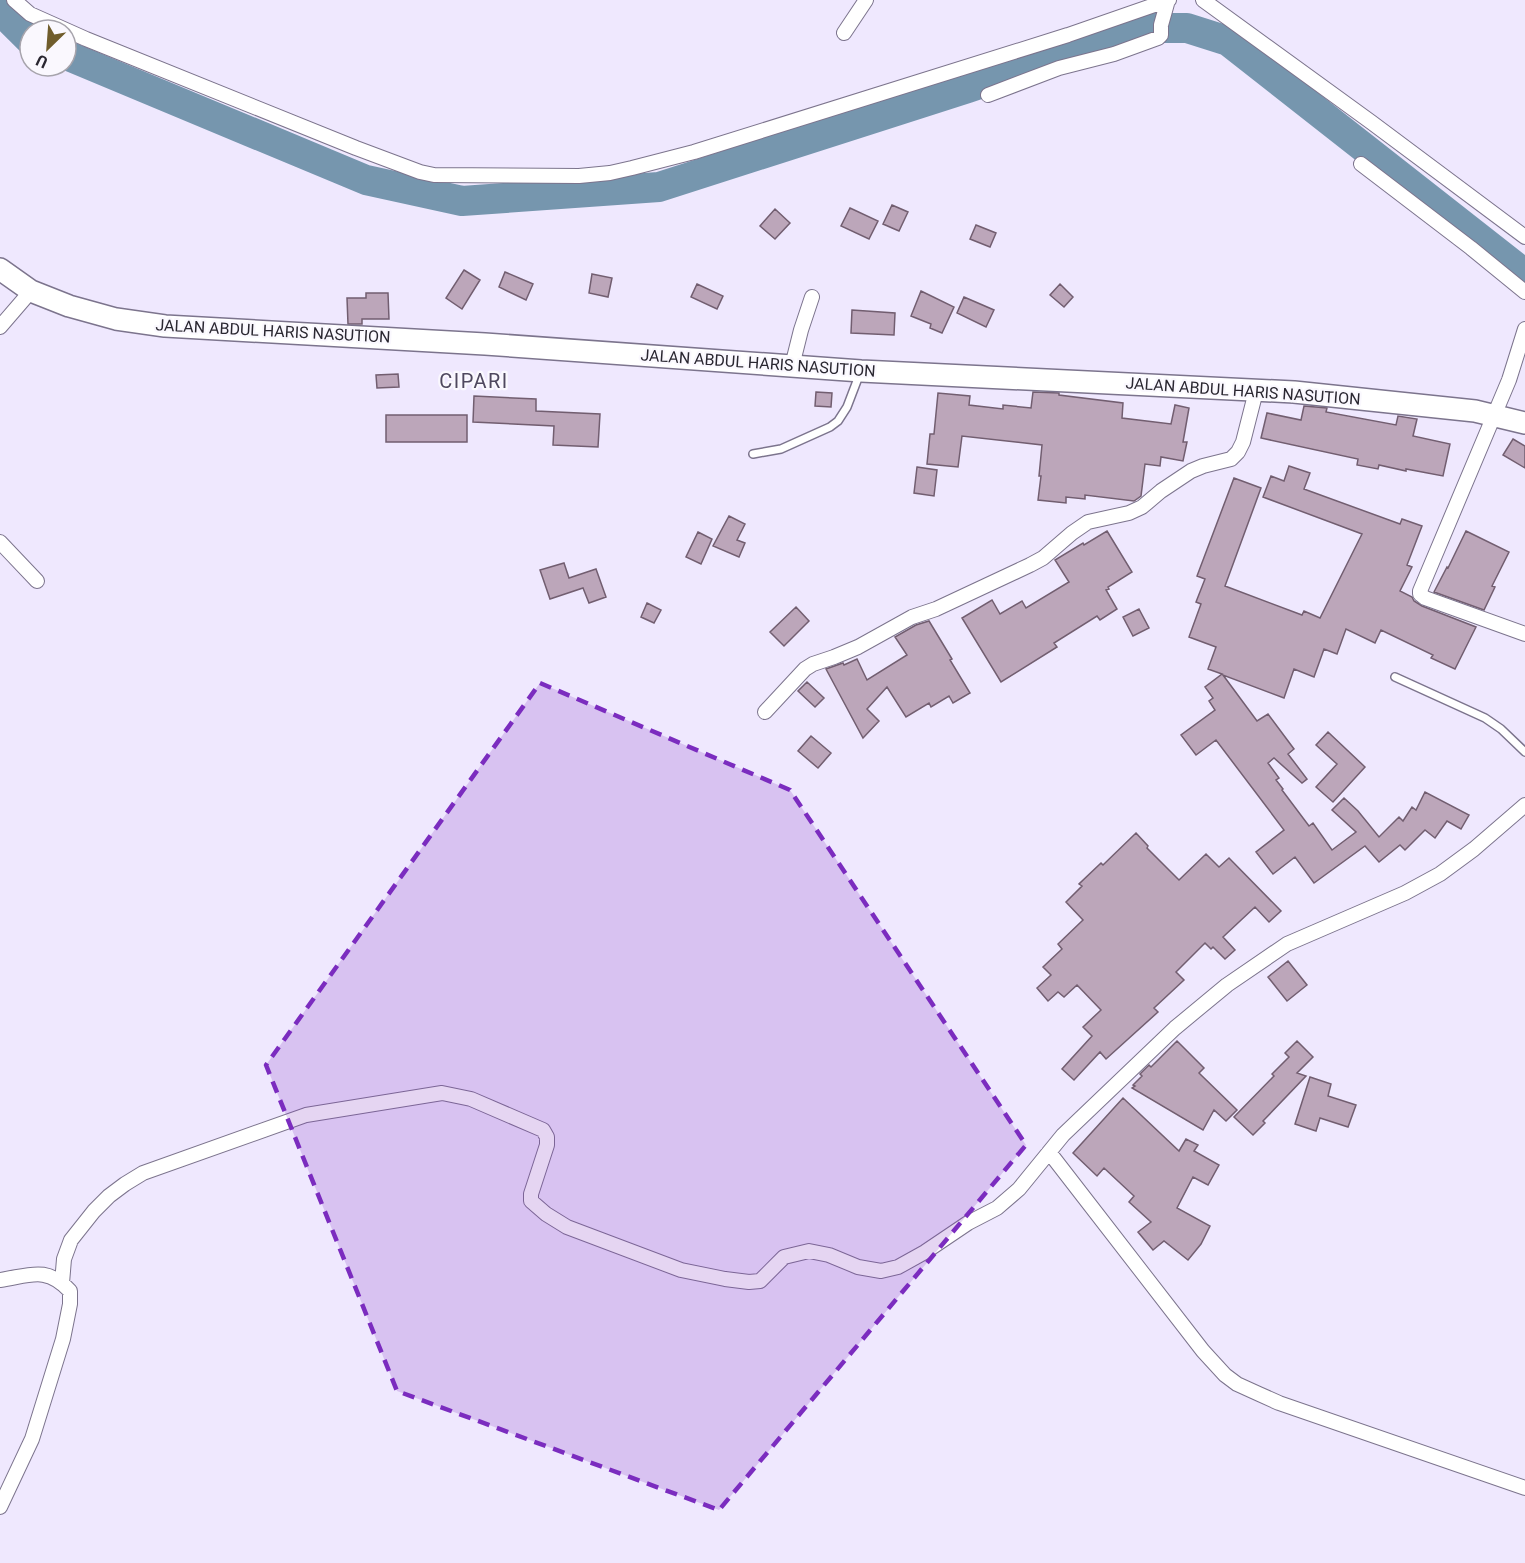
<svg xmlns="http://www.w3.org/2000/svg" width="1525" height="1563" viewBox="0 0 1525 1563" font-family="Roboto,sans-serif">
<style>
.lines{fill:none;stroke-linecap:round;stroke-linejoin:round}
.river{stroke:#7696ae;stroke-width:30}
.building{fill:#bca6ba;stroke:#725e70;stroke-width:1.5}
.service-casing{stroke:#7c748d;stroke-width:10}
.minor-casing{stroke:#7c748d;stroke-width:16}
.primary-casing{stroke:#7c748d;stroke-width:24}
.service{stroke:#fff;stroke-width:7}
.minor{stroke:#fff;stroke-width:14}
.primary{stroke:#fff;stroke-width:21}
.marked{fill:#7b2cbf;fill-opacity:0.2;stroke:#7b2cbf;stroke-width:4.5;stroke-dasharray:12 8;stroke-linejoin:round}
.labels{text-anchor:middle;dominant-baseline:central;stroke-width:4.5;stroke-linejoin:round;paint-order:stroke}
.street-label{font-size:16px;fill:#2a2731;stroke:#faf8fe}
.quarter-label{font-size:20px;letter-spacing:1.5px;fill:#4f485f;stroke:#faf8fe}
</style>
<rect width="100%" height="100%" fill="#efe8fe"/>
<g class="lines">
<path class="river" d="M0,10L30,40
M66,55L366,180L462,201L659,187L968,88L1144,28H1187L1228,41L1525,274"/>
</g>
<path class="building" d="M892,205L908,212L899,231L883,224Z
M850,208L878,221L869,239L841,226Z
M775,209L790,223L775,239L760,226Z
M976,225L996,233L990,247L970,239Z
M464,270L480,280L462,309L446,298Z
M505,272L533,284L526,300L499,287Z
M592,274L612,278L608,297L589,293Z
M697,284L723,296L717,309L691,297Z
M1060,284L1073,297L1064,307L1050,295Z
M921,291L954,307L942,333L930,328L931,324L911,316Z
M366,293H388L389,319H362V324H348L347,298H366Z
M964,297L994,310L986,327L957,313Z
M852,310L895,313L894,335L851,333Z
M398,374L399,387L377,388L376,375Z
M816,392L832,393L831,407L815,406Z
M1033,392L1059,393V395L1123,403L1122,418L1171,424L1175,405L1189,408L1183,442H1187L1183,461L1161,457L1160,466L1145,464L1141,496L1134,501L1085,495V499L1066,497V503L1038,500L1041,476H1039L1042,445L962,436L958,467L927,464L930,434H934L938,393L970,396L969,405L1003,409V405L1031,408Z
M474,396L536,399V411L600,414L598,447L553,445L554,426L473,422Z
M1304,406L1327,408L1326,412L1396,425L1398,416L1417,419L1413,436L1450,444L1443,476L1406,469V471L1379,465L1378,469L1357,465L1358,459L1261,438L1267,413L1301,420Z
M386,415H467V442H386Z
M1513,439L1525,446V468L1503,455Z
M1289,466L1310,473L1304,489L1400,524L1402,519L1422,526L1407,565L1412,567L1400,591L1412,597L1414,601L1422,606L1476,627L1455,669L1431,658L1433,655L1381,630L1375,643L1346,629L1337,654L1324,649L1314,677L1294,669L1284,698L1223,675L1257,721L1268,714L1294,749L1288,754L1307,779L1302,783L1274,758L1268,763L1279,778L1276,780L1283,789L1282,790L1309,826L1313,823L1332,850L1356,832L1332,810L1344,798L1358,811L1379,837L1399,817L1403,821L1412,807L1416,810L1425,792L1469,815L1461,829L1447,821L1435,838L1425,830L1405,850L1400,845L1379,862L1365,846L1314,883L1295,857L1273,874L1256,852L1284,830L1216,740L1196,755L1181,735L1215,710L1209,701L1213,698L1205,687L1222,674L1208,669L1216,647L1189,637L1201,604L1196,602L1205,579L1197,576L1234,478L1261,488L1225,586L1302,615L1304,611L1320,618L1362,534L1263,497L1271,476L1284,481Z
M917,467L937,470L934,496L914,493Z
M729,516L745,524L737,540L745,543L739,557L713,546Z
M1107,531L1132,572L1108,587L1109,589L1106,590L1117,609L1100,620L1097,616L1054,643L1057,647L1001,682L962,618L992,600L1000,614L1022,601L1026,608L1069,582L1055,560L1083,543L1084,545Z
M1466,531L1509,552L1492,586L1495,587L1484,610L1434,592L1447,567L1448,568Z
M698,532L712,539L701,564L686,557Z
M564,563L569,578L596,569L606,597L589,603L583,588L550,599L540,570Z
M647,603L661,610L654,623L641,617Z
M796,607L809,621L784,646L770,632Z
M1139,609L1149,628L1133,636L1123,617Z
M929,621L952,659L950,660L970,693L953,703L949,696L931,707L929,703L906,717L887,687L867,709L879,721L863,738L826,669L843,663L844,665L857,659L867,680L907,655L895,637L916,625Z
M807,682L824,698L815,707L798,691Z
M1328,732L1365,767L1333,802L1316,787L1337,764L1316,745Z
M811,736L831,753L818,768L798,751Z
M1136,833L1148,846L1147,848L1179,880L1206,854L1219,867L1229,858L1281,911L1269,922L1255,907L1223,937L1235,950L1225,959L1213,947L1211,949L1205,943L1176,972L1184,980L1154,1008L1158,1012L1106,1059L1100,1052L1074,1080L1062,1069L1092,1036L1083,1027L1101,1010L1077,985L1064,997L1058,992L1048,1001L1037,988L1051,975L1043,967L1062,949L1058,944L1083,920L1066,902L1082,886L1079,884L1101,863L1103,865Z
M1288,961L1307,985L1287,1001L1268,977Z
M1177,1041L1204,1068L1199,1073L1237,1110L1226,1121L1214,1110L1203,1130L1132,1088L1135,1086L1133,1085L1142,1076L1140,1074L1149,1065L1151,1067Z
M1297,1041L1313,1057L1297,1073L1306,1076L1263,1121L1265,1123L1253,1135L1234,1117L1274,1076L1272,1074L1289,1057L1285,1053Z
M1310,1077L1331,1084L1328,1096L1356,1105L1348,1127L1320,1118L1316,1131L1295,1124Z
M1123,1098L1179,1151L1186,1139L1198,1145L1194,1151L1219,1165L1208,1185L1193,1177L1177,1208L1210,1226L1201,1244L1188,1260L1164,1241L1153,1250L1138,1232L1151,1222L1129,1202L1134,1196L1104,1168L1097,1176L1073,1153Z"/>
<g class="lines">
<defs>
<path id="service" d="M753,454L781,449L830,427L838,421L847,407L860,373
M1395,677L1485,718L1501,729L1525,752"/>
<path id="minor" d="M14,0L30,14L86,39L356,148L420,172L434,175L579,176L610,173L632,168L694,152L1068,35L1169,0
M1203,0L1371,122L1525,237
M844,33L866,0
M988,95L1059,68L1114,54L1158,38L1161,35V25L1168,0
M1361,164L1471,248L1525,292
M0,327L31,291
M1525,329L1509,380L1420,591V594L1425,598L1525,634
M792,366L801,330L812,297
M0,542L37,581
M765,712L805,669L813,664L834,657L858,647L912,617L936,609L1030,565L1043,558L1072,533L1088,522L1129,513L1142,507L1161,491L1191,471L1203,466L1231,459L1238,452L1243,442L1256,391
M1049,1152L1203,1351L1225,1375L1237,1384L1259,1394L1279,1403L1525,1488
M0,1280C29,1276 46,1265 70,1291V1304L63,1339L32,1439L0,1507
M62,1283L64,1259L71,1240L94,1211L109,1196L125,1184L143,1173L306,1115L442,1093L471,1099L543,1130L547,1137V1145L531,1194V1201L546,1214L567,1227L681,1270L725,1279L749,1282L760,1281L784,1257L809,1251L829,1255L858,1267L881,1271L898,1267L925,1252L968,1223L997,1208L1019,1189L1063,1135L1175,1028L1227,985L1287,944L1405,893L1440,874L1474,849L1525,805"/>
<path id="primary" d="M0,269L31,291L69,306L116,319L165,326L485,344L861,371L1294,392L1475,411L1525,423"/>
</defs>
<use href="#service" class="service-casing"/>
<use href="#minor" class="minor-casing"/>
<use href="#primary" class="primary-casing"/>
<use href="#service" class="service"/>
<use href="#minor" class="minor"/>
<use href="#primary" class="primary"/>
</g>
<path class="marked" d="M540,683L790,790L1026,1145L719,1510L397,1391L266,1065Z"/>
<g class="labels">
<g class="street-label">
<text transform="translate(273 331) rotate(3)">JALAN ABDUL HARIS NASUTION</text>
<text transform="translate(758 363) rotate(4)">JALAN ABDUL HARIS NASUTION</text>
<text transform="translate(1243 391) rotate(4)">JALAN ABDUL HARIS NASUTION</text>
</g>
<g class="quarter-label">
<text x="474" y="381">CIPARI</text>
</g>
</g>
<g transform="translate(48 48) rotate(205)"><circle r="28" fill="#faf8fe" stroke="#a7a4ac" stroke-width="1.5"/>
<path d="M0-4.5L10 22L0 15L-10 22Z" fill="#705d2c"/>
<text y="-9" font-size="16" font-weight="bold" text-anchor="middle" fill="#2a2731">U</text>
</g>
</svg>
